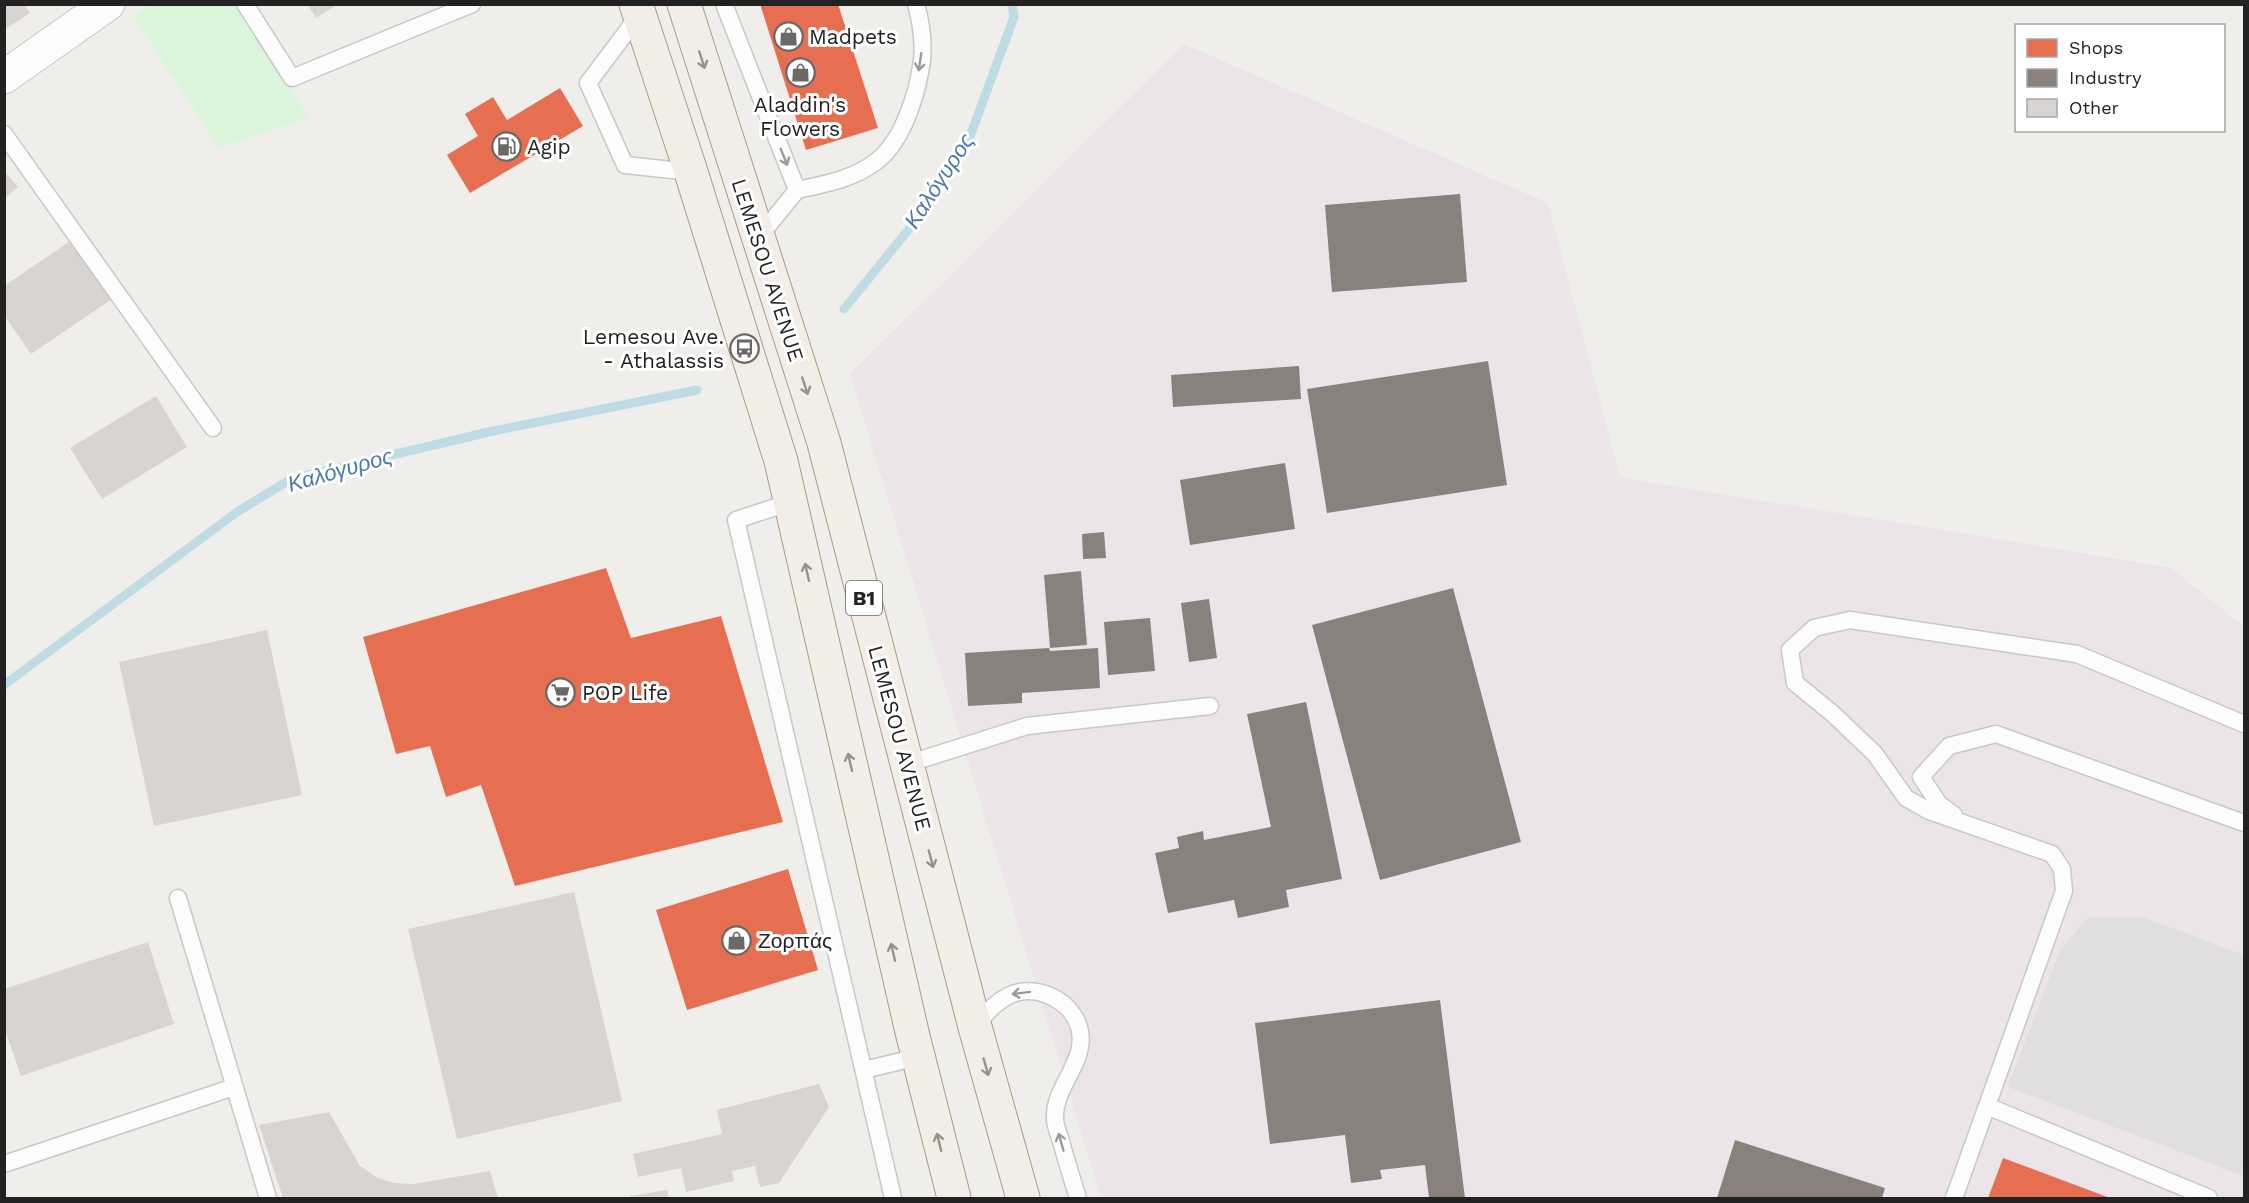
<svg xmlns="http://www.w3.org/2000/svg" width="2249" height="1203" viewBox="0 0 2249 1203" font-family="'Work Sans',sans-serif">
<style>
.industrial{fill:#ede4e9}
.park{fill:#daf5da}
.parking{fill:#e0dfde}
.shops{fill:#e76f51}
.industry{fill:#8a817c}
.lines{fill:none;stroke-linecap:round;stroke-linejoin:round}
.stream{stroke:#bfdbe3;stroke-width:9}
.building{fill:#d7d4d2}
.service-casing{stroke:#c9c8c7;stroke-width:19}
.minor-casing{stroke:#c9c8c7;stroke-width:35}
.primary-casing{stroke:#a79c86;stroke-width:35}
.service{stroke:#fdfcfc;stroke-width:16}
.minor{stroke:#fdfcfc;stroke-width:33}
.primary{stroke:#f3ede7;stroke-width:33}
.oneway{stroke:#95928e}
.oneway2{stroke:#9a9a9a}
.labels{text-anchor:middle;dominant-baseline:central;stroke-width:6;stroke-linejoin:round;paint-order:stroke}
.shield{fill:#fff;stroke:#646464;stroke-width:1.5}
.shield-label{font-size:20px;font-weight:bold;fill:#222}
.poi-label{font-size:21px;fill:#222;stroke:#fff;text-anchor:start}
.street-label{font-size:21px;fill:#222;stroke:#fff}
.water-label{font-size:22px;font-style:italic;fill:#4a7aab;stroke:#fff}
</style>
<rect width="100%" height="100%" fill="#f0eeeb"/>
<path class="industrial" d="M1184,44L1548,203L1620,477L2172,568L2244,627V1198H1101L850,374Z"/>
<path class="park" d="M150,5H237L309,118L219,148L133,16Z"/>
<path class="parking" d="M2089,917L2145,918L2244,955V1176L2008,1087L2060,950Z"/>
<path class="shops" d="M760,4H838L878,128L806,150Z
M560,88L583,126L470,193L447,155L478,136L465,114L493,97L507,120Z
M606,568L631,638L721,616L783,822L515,886L481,785L446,797L430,746L396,754L363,637Z
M788,869L818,970L687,1010L656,910Z
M2003,1158L2110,1198H1988Z"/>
<path class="industry" d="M1460,194L1467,282L1332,292L1325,205Z
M1488,361L1507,485L1327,513L1307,389Z
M1299,366L1301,399L1173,407L1171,375Z
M1285,463L1295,529L1190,545L1180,480Z
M1104,532L1106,558L1083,559L1082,534Z
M1081,571L1087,645L1050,648L1044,575Z
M1453,588L1521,842L1380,880L1312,625Z
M1209,599L1217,658L1189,662L1181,603Z
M1150,618L1155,671L1108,675L1104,622Z
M1049,648L1050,651L1098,648L1100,688L1022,693V703L968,706L965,653Z
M1306,702L1342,879L1286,890L1289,907L1238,918L1234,900L1168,913L1155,853L1179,848L1177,837L1203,831L1204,840L1271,827L1247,714Z
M1440,1000L1465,1198H1429L1425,1165L1380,1170L1382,1179L1351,1183L1345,1135L1270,1144L1255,1023Z
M1735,1140L1885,1188L1882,1198H1717Z"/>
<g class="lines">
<path class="stream" d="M844,309L922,213L968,142L1014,17L1012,4
M4,685L237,512L291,479L493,431L697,390"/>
</g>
<path class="building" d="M4,4H24L30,13L4,30Z
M307,4H338L316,18Z
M4,171L18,187L4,199Z
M72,240L112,299L31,354L4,315V286Z
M156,396L187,447L102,499L70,448Z
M267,630L302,795L154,826L119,662Z
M574,892L622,1101L457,1139L408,929Z
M148,942L174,1024L21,1076L4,1027V989Z
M819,1084L829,1107L779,1183L760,1187L755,1166L732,1171L734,1181L686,1192L681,1168L638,1177L633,1154L722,1134L717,1110Z
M329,1112L360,1166L378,1178L394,1183L414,1184L490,1171L498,1198H283L259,1125Z
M667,1190L669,1198H630V1196Z"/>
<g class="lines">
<defs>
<path id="service" d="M245,4L292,78L472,4
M724,4L797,190L758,238
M638,12L628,30L588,83L625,165L691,172
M4,134L213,428
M797,190C825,184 855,179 878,160C904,139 918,91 922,60C924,41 921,22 916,4
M791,502L736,520L893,1198
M907,764L1027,726L1210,706
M1954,815L1939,804L1921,777L1949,746L1996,734L2244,823
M178,898L268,1198
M975,1027C984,1015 994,1003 1008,996C1035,982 1071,1000 1079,1027C1089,1061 1053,1086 1055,1119C1055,1126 1059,1134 1061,1141C1066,1160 1072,1179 1078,1198
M864,1070L918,1057
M1987,1106L2209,1198
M4,1164L234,1087
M1954,1198L2064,891L2062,869L2052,854L1929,811L1906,798L1875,754L1832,713L1795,683L1790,650L1814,628L1850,620L2077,654L2244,724"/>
<path id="minor" d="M4,77L108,4"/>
<path id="primary" d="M636,4L691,172L781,461L912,1032L954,1198
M684,4L824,443L975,1027L1023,1198"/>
</defs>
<use href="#service" class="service-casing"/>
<use href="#minor" class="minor-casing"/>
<use href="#primary" class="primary-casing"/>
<use href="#service" class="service"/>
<use href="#minor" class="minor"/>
<use href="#primary" class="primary"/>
</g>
<defs><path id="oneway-shaft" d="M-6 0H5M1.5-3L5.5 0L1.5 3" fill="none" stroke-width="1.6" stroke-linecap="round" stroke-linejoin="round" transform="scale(1.5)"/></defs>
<g class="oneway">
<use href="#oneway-shaft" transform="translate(702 60) rotate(72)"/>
<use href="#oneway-shaft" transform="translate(805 386) rotate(72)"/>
<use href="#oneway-shaft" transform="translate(807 572) rotate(-103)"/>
<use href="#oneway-shaft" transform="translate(850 762) rotate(-103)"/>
<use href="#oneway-shaft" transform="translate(931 859) rotate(75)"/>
<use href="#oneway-shaft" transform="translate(893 952) rotate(-103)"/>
<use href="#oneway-shaft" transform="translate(986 1067) rotate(74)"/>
<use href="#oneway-shaft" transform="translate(939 1142) rotate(-104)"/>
</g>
<g class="oneway2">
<use href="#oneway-shaft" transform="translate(920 62) rotate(98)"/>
<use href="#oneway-shaft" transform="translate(784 157) rotate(68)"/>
<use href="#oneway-shaft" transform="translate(1021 993) rotate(173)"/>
<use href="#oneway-shaft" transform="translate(1061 1142) rotate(-106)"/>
</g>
<defs>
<symbol id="shop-ring" viewBox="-11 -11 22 22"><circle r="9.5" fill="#fff" stroke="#6a6968" stroke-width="1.5"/><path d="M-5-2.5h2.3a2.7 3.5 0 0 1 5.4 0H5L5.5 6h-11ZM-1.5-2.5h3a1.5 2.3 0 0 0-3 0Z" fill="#6a6968"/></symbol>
<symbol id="fuel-ring" viewBox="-11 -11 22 22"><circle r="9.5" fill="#fff" stroke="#6a6968" stroke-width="1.5"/><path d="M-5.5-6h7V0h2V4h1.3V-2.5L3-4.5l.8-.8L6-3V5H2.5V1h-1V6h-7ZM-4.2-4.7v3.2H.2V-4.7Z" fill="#6a6968"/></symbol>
<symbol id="bus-ring" viewBox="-11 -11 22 22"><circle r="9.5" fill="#fff" stroke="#6a6968" stroke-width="1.5"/><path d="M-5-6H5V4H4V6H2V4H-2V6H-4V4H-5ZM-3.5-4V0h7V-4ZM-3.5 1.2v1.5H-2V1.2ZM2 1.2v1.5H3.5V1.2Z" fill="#6a6968"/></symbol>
<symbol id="supermarket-ring" viewBox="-11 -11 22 22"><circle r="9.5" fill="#fff" stroke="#6a6968" stroke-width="1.5"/><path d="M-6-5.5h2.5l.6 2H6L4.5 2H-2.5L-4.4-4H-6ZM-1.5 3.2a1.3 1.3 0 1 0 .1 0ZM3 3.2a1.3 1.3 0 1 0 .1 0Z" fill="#6a6968"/></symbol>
</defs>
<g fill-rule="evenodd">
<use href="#shop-ring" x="772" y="20" width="33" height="33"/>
<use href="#shop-ring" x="784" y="56" width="33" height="33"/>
<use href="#fuel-ring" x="490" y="130" width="33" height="33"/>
<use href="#bus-ring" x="728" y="332" width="33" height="33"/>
<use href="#supermarket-ring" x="544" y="676" width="33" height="33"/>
<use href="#shop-ring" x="720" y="924" width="33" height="33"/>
</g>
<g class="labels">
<rect class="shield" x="846" y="581" width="36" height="34" rx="4.5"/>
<g class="shield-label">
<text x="864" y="598">B1</text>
</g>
<g class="poi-label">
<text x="809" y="36">Madpets</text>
<text x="800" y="104" text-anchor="middle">Aladdin's<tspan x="800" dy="24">Flowers</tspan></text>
<text x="527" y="146">Agip</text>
<text x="724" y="336" text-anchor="end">Lemesou Ave.<tspan x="724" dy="24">- Athalassis</tspan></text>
<text x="582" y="692">POP Life</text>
<text x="758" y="940">Ζορπάς</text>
</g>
<g class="street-label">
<text transform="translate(768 270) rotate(72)">LEMESOU AVENUE</text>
<text transform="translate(900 738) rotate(75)">LEMESOU AVENUE</text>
</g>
<g class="water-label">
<text transform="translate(939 181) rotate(-57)">Καλόγυρος</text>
<text transform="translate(340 470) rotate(-16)">Καλόγυρος</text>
</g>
</g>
<rect width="2249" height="1203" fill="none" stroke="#222222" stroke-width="12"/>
<rect x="2015" y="24" width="210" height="108" fill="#ffffff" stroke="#a7a7a7" stroke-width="1.5"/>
<rect x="2027" y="39" width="30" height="18" fill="#e76f51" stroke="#a7a7a7" stroke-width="1.5"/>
<text x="2069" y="54" font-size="18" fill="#222222">Shops</text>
<rect x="2027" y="69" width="30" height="18" fill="#8a817c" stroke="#a7a7a7" stroke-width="1.5"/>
<text x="2069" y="84" font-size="18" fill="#222222">Industry</text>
<rect x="2027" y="99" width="30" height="18" fill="#d7d4d2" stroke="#a7a7a7" stroke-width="1.5"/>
<text x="2069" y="114" font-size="18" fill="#222222">Other</text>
</svg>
